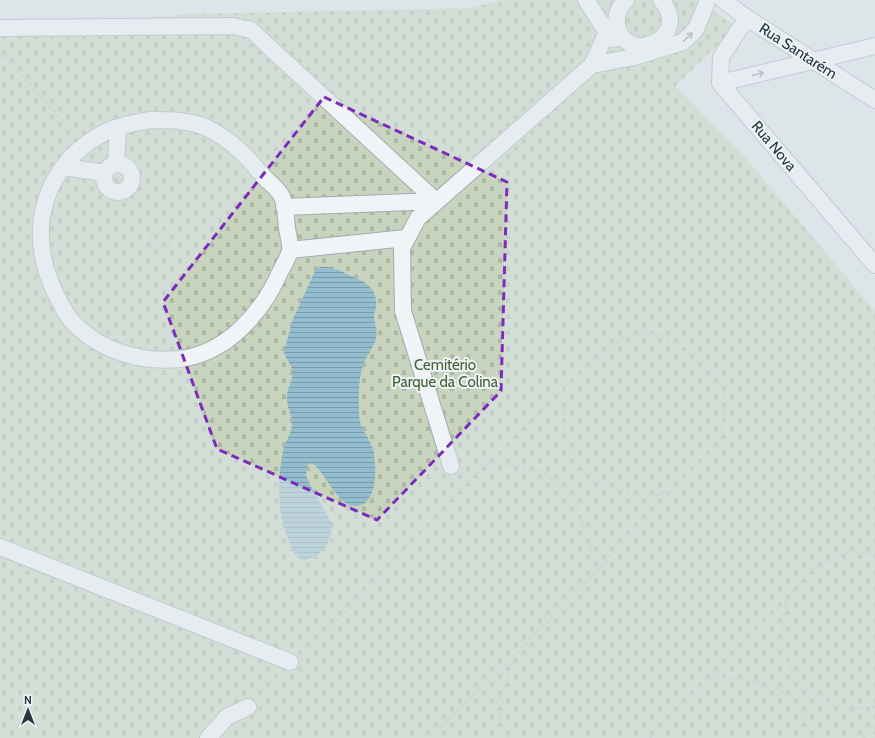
<svg xmlns="http://www.w3.org/2000/svg" width="875" height="738" viewBox="0 0 875 738" font-family="Cabin,sans-serif">
<style>
.cemetery{fill:url(#cemetery-stones)}
.water{fill:url(#water-rules)}
.lines{fill:none;stroke-linecap:round;stroke-linejoin:round}
.minor-casing{stroke:#a2adb3;stroke-width:18}
.path{stroke:#bcc3c8;stroke-width:2.5;stroke-dasharray:3 3;stroke-linecap:butt}
.minor{stroke:#f1f4f7;stroke-width:16}
.oneway{stroke:#8b959c}
.marked{fill:none;stroke:#7b2cbf;stroke-width:3;stroke-dasharray:8 5;stroke-linejoin:round}
.labels{text-anchor:middle;dominant-baseline:central;stroke-width:4;stroke-linejoin:round;paint-order:stroke}
.street-label{font-size:15px;fill:#253641;stroke:#edf3f6}
.park-label{font-size:15px;fill:#445f31;stroke:#edf3f6}
</style>
<defs>
<pattern id="cemetery-stones" width="16" height="16" patternUnits="userSpaceOnUse"><rect width="16" height="16" fill="#c8d4be"/><path d="M2 7V4a2 2 0 0 1 4 0v3zM10 15v-3a2 2 0 0 1 4 0v3z" fill="#acb7a4"/></pattern>
<pattern id="water-rules" width="6" height="5" patternUnits="userSpaceOnUse"><rect width="6" height="5" fill="#94bdcd"/><path d="M0 2.5h6" fill="none" stroke="#799aa8"/></pattern>
</defs>
<rect width="100%" height="100%" fill="#dde5e9"/>
<path class="cemetery" d="M502,0H695L733,24L732,31L675,86L744,156L875,311V738H0V27L8,28L194,14L472,8Z"/>
<path class="water" d="M320,267C332,266 340,271 351,276C364,281 378,289 376,306C376,309 374,312 374,315C374,323 378,330 376,339C373,348 366,356 363,366C358,379 359,397 359,411C359,428 365,430 371,444C377,458 379,499 361,505C339,513 328,474 312,463L307,465L306,475L309,483L332,524C332,539 324,554 309,559C306,560 302,561 300,559C293,555 282,524 281,515C278,497 279,469 283,451C284,443 291,435 292,426C293,417 287,408 287,399C286,389 294,380 292,370C291,362 284,358 284,351L293,319L315,271Z"/>
<g class="lines">
<defs>
<path id="minor" d="M586,0L607,32L614,39
M626,0C619,7 615,15 617,25C626,68 694,37 661,0
M723,0L747,18L875,100
M747,18L721,57L720,83L875,265
M617,21L607,32L592,65L634,57L683,42L696,29L708,0
M0,28L233,26L251,30L436,201
M720,83L875,46
M151,120C170,120 190,120 207,128C231,139 248,158 265,178C270,183 277,188 281,195C286,203 286,219 287,228C288,235 291,245 290,251C288,258 283,266 280,272C262,313 227,353 180,359C141,363 99,351 72,321C64,312 58,299 53,288C27,230 43,168 100,135C115,126 133,123 151,120Z
M104 178a14 14 0 1 1 28 0a14 14 0 1 1-28 0Z
M116,164L118,127
M64,167L105,173
M284,207L436,201
M290,250L406,238
M451,466L403,311L402,248L418,218L592,65
M0,547L290,662
M208,738L227,717L248,707"/>
</defs>
<use href="#minor" class="minor-casing"/>
<path class="path" d="M0,56L3,55L75,134
M150 240a10 10 0 1 1 20 0a10 10 0 1 1-20 0Z
M564,389L563,436L590,481L644,499L669,491
M487,464L515,465L544,472L575,502L597,570
M786,601L781,647L799,685L840,709L875,707
M300,653L331,627L446,503L564,388L619,340L649,331L678,343L702,360L721,384L726,407L720,439L614,550L597,571L516,654L429,738
M711,676C735,678 778,682 795,702C802,710 807,728 812,738
M258,696L280,673
M508,738L496,707L516,655
M650,738L786,600L812,569L851,551L875,555
M863,738L875,726"/>
<use href="#minor" class="minor"/>
</g>
<defs><path id="oneway-shaft" d="M-6 0H5M1.5-3L5.5 0L1.5 3" fill="none" stroke-width="1.6" stroke-linecap="round" stroke-linejoin="round"/></defs>
<g class="oneway">
<use href="#oneway-shaft" transform="translate(688 37) rotate(-44)"/>
<use href="#oneway-shaft" transform="translate(758 74) rotate(-14)"/>
</g>
<path d="M0 0H875V738H0ZM324,97L507,182L501,391L377,520L217,449L163,302Z" fill="#dde5e9" fill-opacity=".55" fill-rule="evenodd"/>
<path class="marked" d="M324,97L507,182L501,391L377,520L217,449L163,302Z"/>
<g class="labels">
<g class="street-label">
<text transform="translate(798 51) rotate(33)">Rua Santarém</text>
<text transform="translate(774 146) rotate(50)">Rua Nova</text>
</g>
<g class="park-label">
<text x="445" y="365">Cemitério<tspan x="445" dy="17">Parque da Colina</tspan></text>
</g>
</g>
<g transform="translate(28 710)" stroke="#edf3f6" stroke-width="3" paint-order="stroke">
<path d="M0-3L7 15L0 10L-7 15Z" fill="#253641"/>
<text y="-6" font-size="11" font-weight="bold" text-anchor="middle" fill="#253641">N</text>
</g>
</svg>
